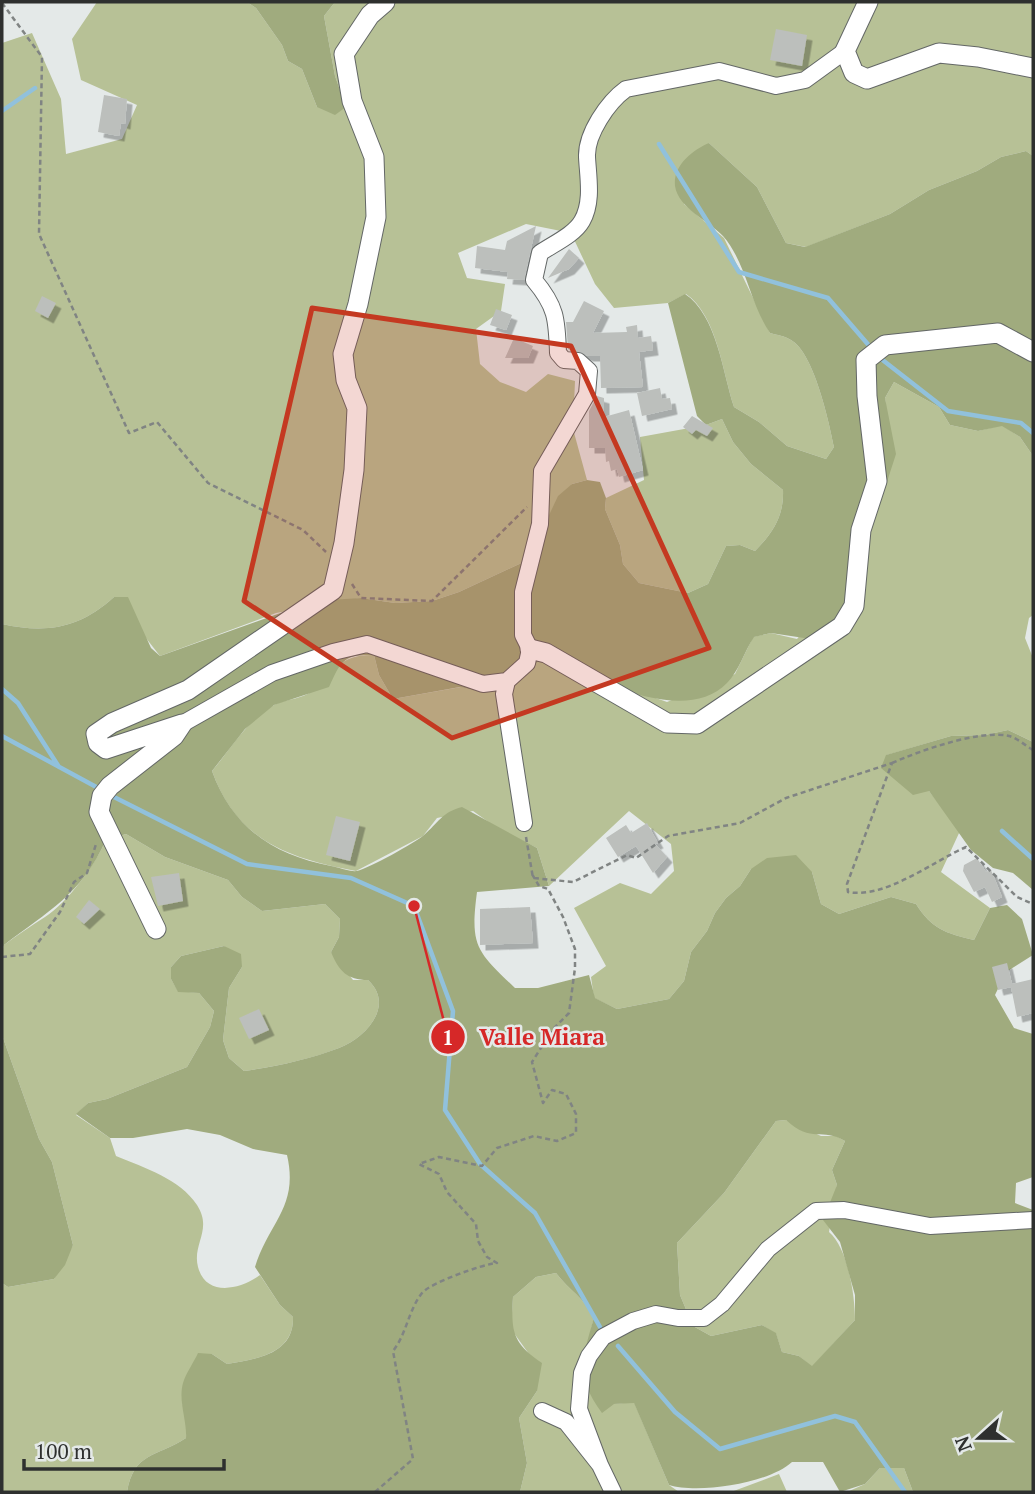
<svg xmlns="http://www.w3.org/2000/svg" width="1035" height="1494" viewBox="0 0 1035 1494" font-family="'PT Serif',serif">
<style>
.green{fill:#b7c196}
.forest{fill:#a0ab7e;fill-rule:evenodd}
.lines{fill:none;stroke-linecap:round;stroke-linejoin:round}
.stream{stroke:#91c1dc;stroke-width:4.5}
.building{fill:#bcbfbc;filter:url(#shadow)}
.minor-casing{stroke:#636766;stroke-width:18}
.tertiary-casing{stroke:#636766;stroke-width:21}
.path{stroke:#808483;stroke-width:2.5;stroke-dasharray:5 3.5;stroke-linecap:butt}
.minor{stroke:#fff;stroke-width:16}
.tertiary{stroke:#fff;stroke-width:19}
.marked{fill:#c43921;fill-opacity:0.2;stroke:#c43921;stroke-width:5;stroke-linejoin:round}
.leader{fill:none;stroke:#d62828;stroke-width:2.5}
.callout-dot{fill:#d62828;stroke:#e4e9e8;stroke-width:2.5}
.mark-label{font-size:21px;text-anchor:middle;font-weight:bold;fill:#fff}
.callout-label{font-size:23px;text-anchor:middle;font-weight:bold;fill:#d62828;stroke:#e4e9e8;stroke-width:5;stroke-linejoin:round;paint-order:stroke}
</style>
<defs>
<filter id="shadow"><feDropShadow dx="5.5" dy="5.5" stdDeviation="0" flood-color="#0004"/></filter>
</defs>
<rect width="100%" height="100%" fill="#e4e9e8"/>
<path class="green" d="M97,2H247L256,8L282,45L288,61L302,69L317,107H346L335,76L324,16L335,2H1033V156L1026,151L1001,157L977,171L929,190L890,214L806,247L786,243L757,187L709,143L684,204L724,238L770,333C777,335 785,336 791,340C814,353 829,422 834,447L826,459L787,446L759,422L734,407C723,374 717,315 686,294L668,303L614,308L595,284L571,233L526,224L458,253L467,278L505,284L501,311L476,329L480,364L500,382L526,392L548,374L575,381L573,429L587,480L572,484L528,560L459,592L432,601L395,603L361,598L276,613L160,656L114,597C80,628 47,634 2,624V43L32,33L61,99L66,154L122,139L137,105L81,80L72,39Z
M894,382L939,407L950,425L978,431L1002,425L1020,437L1033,456V615L1029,618L1025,638L1033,658V742L1008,730L985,735L951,736L887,755L929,791L960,831L941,872L990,908L974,940C945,933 932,929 916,904L891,897L839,914L821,904L812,872L751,869L740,886L726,898L715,913L707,931L691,952L684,981L669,999L617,1009L594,998L591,977L606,966L574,908L620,883L651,894L674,871L671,844L629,811L549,886L537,848L497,828L473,811L437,818L423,836L356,871C288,858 237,841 212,771C231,749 249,717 276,704C287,699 302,699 312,691C336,671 339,654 374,655L379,675L393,699L461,687L482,692L517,671L546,659L667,702L735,674L753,637L771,633L797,639L855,571L887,417L885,398Z
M722,419L733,442L751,464L783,490C784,516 773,533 755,551L740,545L726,546L708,584L688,593L639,583L623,564L620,545L605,509L606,498L644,480L640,437L706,425Z
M126,834L165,857L228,880L242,897L262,911L325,904L340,919L339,937L331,952L353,980H368C395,1005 367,1037 339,1048C311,1059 274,1067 244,1071L229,1058L223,1040L229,988L242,967L224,946L181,956L171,967V979L178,991L199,993L214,1011L210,1027L187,1067L107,1099L88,1103L76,1115L110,1138L116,1156C145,1168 180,1179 197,1205C213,1230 192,1244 198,1267C206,1298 242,1289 260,1275L280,1305L293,1317C294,1354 256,1359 227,1364L212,1354L182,1403L188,1418L186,1438C155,1458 134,1452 127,1492H2V1283L8,1287L54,1279L73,1245L52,1162L39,1139L2,1035V952L4,945C17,935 31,926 45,917C68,902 95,865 106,840Z
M786,1120L821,1136H836L845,1141L832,1170L837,1185L829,1232C848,1248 855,1296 855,1320L812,1367L799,1356L782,1352L776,1334L762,1325L711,1336L693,1326L680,1295L677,1243L724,1193L776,1121Z
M556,1273C569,1290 584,1298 594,1317L590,1334L614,1404L634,1402L669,1485L679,1492H520L527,1463L519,1418L537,1391L529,1354L511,1329L513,1297L536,1277Z
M880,1468H904L913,1492H847L865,1484Z
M779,1474L787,1492H731Z"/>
<path class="forest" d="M247,2H335L324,16L335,76L346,107L335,115L317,107L302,69L288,61L282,45L256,8Z
M709,143L757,187L786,243L805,247L890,214L929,190L977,171L1001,157L1026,151L1033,156V456L1020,437L1002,426L978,431L950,425L939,407L894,382L885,398L896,454L885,488L872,508L861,607L824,641L771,633L754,637C744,652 739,671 727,683C684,727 595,678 546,659L517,671L482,692L460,687L393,699L379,675L374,655C343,654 341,661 329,687L274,705L245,729L212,771C232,827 273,855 331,866C338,867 350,872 357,871C369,868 415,843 424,835C438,823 442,812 462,807L537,848L549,886L477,892C470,946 476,951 515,988H538L589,975L595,998L617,1009L669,999L684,981L691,952L707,931L715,913L726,898L740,886L751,869L767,858L796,855L812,872L821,904L839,914L891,897L916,904C932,929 945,933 974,940L990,908L1007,905L1022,919L1033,955L1006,972L995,995L1014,1028L1033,1034V1177L1016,1183L1015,1203L1033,1210V1492H913L904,1468H880L865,1484L840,1492L823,1462H792C768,1484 697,1494 669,1485L634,1403L614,1404L602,1413C573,1373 583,1359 594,1317C584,1298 569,1290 556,1273L536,1277L513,1297C511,1331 512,1343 542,1363L537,1391L519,1418L527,1463L520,1492H127C134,1452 155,1458 186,1438C187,1420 178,1401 183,1383C186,1373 194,1362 198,1353L212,1354L227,1364C257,1359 294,1354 293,1317L280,1305L255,1267C269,1222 299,1207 287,1155L253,1149L220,1135L187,1129L133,1138H110L76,1114L88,1103L107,1099L187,1067L210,1027L214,1011L199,993L178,992L171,979V967L181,956L224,946L241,954L242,967L229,988L223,1040L229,1058L244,1071C275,1067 310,1059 339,1048C367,1037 395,1005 368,980C347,980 339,971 331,952L339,937L340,919L325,904L262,911L242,897L228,880L165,857L126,834L106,840C81,895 48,911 4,945L2,952V624C47,634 80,628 114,597H128L151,648L160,656L314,601L361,598L395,603L432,601L459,592L528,560L558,496L572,484L587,480L600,482L606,498L605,509L620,545L623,564L639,583L688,593L708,584L726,546L740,545L755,551C773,533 784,516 783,490L751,464L733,442L722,419L706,425L697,416L668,303L685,294C717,315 723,374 734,407L759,422L787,446L826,459L834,447C829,422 814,353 791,340C785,336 777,335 770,333C750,304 746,262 723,236C709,221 678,208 675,186C673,165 693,150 709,143ZM786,1120C812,1144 822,1127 845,1141L832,1170L837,1185L823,1220L840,1242L855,1295V1320L812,1366L799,1356L782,1352L776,1333L762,1325L711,1336L693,1326L680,1295L677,1243L724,1193L776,1121Z
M1008,730L1033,742V890L1013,873L993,868L971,850L929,791L913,795L881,768L886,755L951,736L985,735Z
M2,1035L39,1139L52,1162L73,1245L65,1265L54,1279L8,1287L2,1283Z"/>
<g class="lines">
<path class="stream" d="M2,111L35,88
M659,144L739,272L828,298L872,349
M880,358L948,411L1021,423L1033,433
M2,689L18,703L59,767
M2,736L100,789
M110,795L247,864L351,878L414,906L453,1011L445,1110L480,1164L535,1213L600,1327
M1002,831L1033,859
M618,1346L675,1412L720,1449L835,1416L855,1422L905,1492"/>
</g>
<path class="building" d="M776,29L807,35L802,66L770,60Z
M104,95L127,99L125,124L121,123L119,136L98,132Z
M536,226L524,280L507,279L508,272L475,268L477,246L505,250L507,241Z
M569,249L579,258L569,269L548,278Z
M42,296L56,303L48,318L35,311Z
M584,301L604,311L593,333L627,332L626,327L637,325L638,338L651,336L653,350L639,352L643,387L601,388L600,356H588L568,349L566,322H573Z
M496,309L512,315L506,330L490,325Z
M514,338L533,346L528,358H505Z
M660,388L662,399L670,398L672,409L642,416L637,393Z
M597,396L604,398V417L629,410L643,470L619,477L617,469L611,471L609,461L606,462L605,448H589V411Z
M692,416L713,428L707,436L696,430L692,434L683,427Z
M336,816L360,822L350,861L326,855Z
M647,823L658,843L655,844L667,857L653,873L636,846L618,857L606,838L626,825L631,833Z
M977,858L986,872L991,870L1002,897L992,902L985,887L974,892L963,871L964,865Z
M179,873L183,901L158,906L151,877Z
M89,900L100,909L84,924L76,917Z
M530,907L533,943L480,945V909Z
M1007,963L1012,984L1033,979V1013L1017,1017L1011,987L998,990L992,967Z
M259,1009L269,1030L249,1039L239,1018Z"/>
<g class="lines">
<defs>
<path id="minor" d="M182,724L272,673L333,652L367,644L483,684L507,681
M524,823L504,694L507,681L527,663L530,649L523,635V592L540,524L542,471L587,394L589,371L578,361L564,360L558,353C557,319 556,306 534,280L540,253C553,244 574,235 582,221C593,202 588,177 587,157C586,134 608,102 626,89L719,71L776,86L805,80L845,51
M542,1411L566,1422L600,1465L613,1492
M600,1465L579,1409L582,1373L589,1356L603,1337L633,1321L656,1314L678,1318H704L722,1304L768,1249L816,1211L844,1210L930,1226L1033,1220"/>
<path id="tertiary" d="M868,2L845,51L854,73L867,79L939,53L978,57L1033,68
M530,649L546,653L667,723L697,724L842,626L854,606L861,530L877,481L867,396L866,360L885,345L998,333L1033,352
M156,929L99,812L102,796L110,786L174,736L182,724L106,749L98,743L96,734L112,723L188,690L333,590L344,543L354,470L357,408L346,380L343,354L358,304L376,217L374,157L352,101L344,54L370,15L385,2"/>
</defs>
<use href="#minor" class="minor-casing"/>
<use href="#tertiary" class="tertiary-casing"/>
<path class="path" d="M2,3L42,57L39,234L129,433L157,422L208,483L303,530L326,552
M352,584L361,598L432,601L527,507
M892,763C919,751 981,729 1009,736C1017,738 1026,746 1033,750
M526,837L533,878L573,882L627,855L636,858L668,836L740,823L786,798L892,763L847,884L848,892C885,899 932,862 966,847L1017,897L1033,904
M2,957L30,954L60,912L74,882L87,873L96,844
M375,1492L413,1459L393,1351C407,1333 408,1311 422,1293C430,1283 483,1264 497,1263L487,1257L478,1241L476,1224L447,1192L439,1174L419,1164L439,1157L482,1166L497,1148L534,1136L557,1141L576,1133V1114L566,1094L552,1090L543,1103L532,1062L553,1029L569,1013L575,968V949L563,917L548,889L539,886L532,874"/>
<use href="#minor" class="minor"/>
<use href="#tertiary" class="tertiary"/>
</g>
<path class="marked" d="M312,308L571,346L709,648L452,738L244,601Z"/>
<path class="leader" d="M414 906L448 1037"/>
<g class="callout-dot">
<circle cx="414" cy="906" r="7"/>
<circle cx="448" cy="1037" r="18"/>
</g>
<g class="mark-label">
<text x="448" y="1045">1</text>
</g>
<g class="callout-label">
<text x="542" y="1045">Valle Miara</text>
</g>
<rect width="1035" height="1494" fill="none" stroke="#2e302f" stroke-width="7"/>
<g transform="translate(979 1438) rotate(249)" stroke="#e4e9e8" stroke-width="5" paint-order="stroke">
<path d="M0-5L12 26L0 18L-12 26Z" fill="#2e302f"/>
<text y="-10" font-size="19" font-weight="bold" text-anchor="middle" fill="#2e302f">N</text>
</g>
<path d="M24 1459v10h200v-10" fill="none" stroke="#2e302f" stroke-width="3.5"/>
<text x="35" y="1459" font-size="21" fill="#2e302f" stroke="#e4e9e8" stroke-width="5" paint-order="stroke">100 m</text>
</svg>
